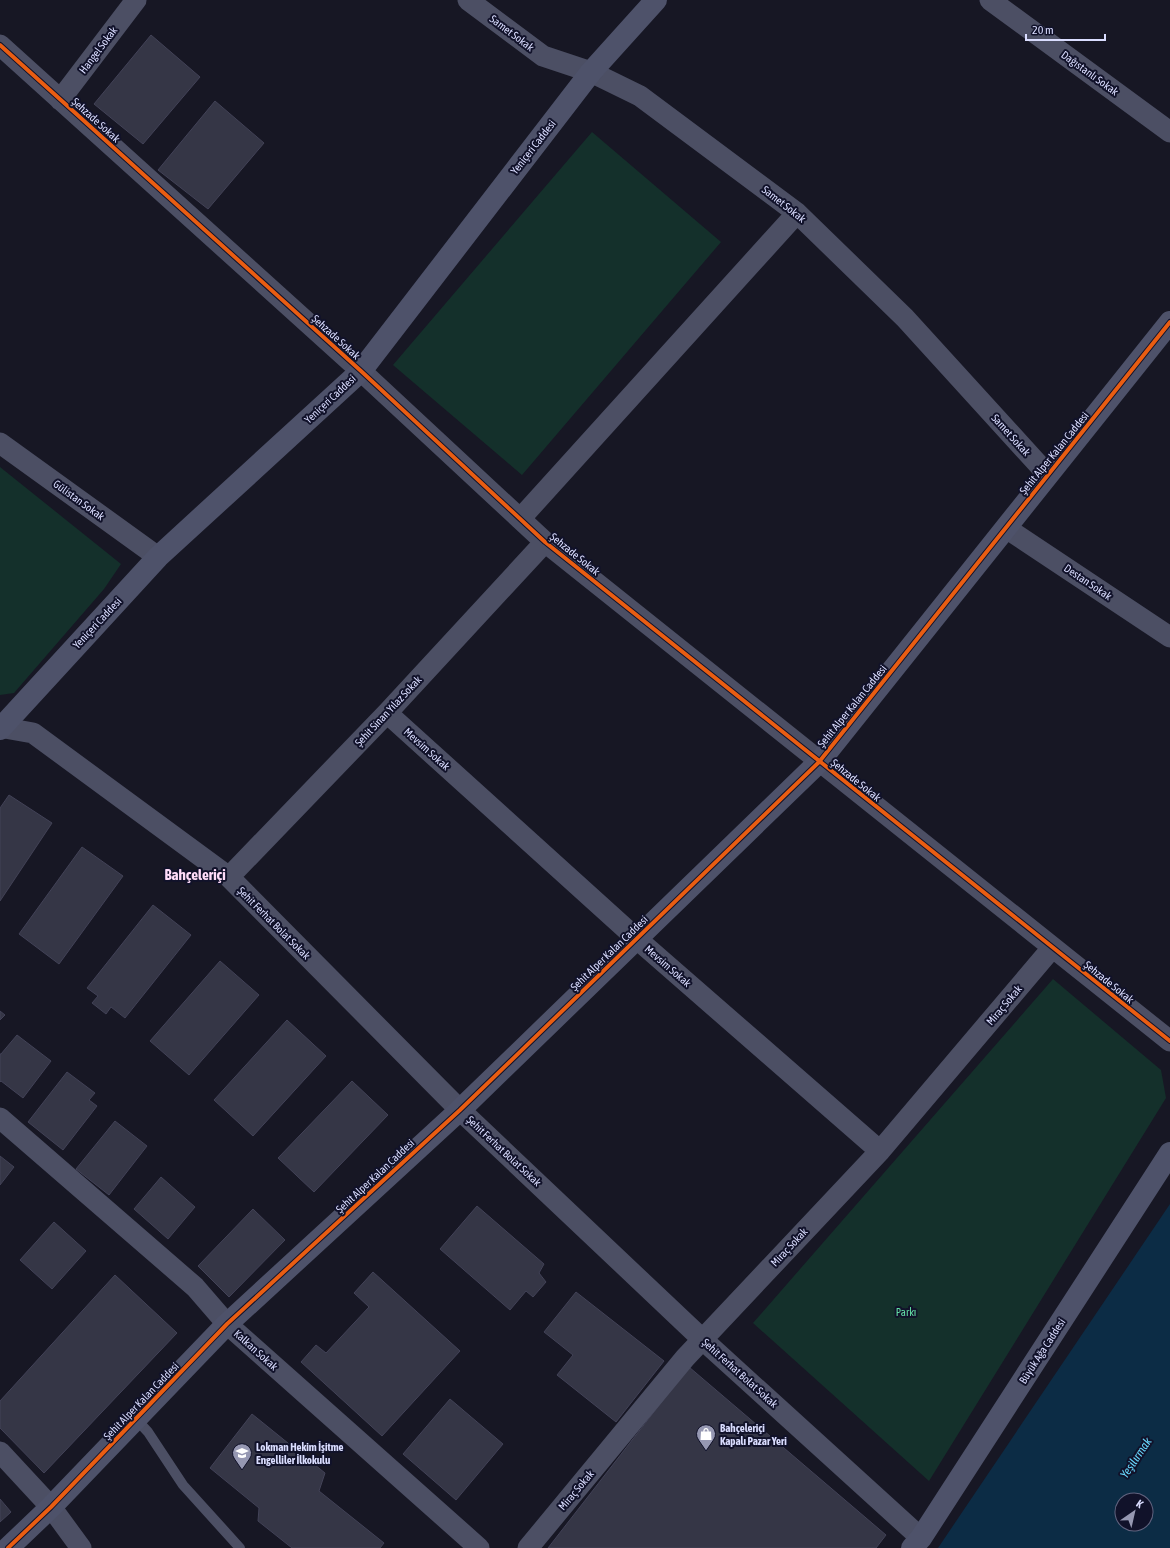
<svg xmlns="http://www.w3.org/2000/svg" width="1170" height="1548" viewBox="0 0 1170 1548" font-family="'Asap Condensed',sans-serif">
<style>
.green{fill:#14302b}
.water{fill:#0c2c45;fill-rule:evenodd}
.building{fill:#353646;stroke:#424257}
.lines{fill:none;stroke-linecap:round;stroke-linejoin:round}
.lane{stroke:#4c4f64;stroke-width:10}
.street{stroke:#4c4f64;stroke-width:21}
.secondary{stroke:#4e526a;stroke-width:22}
.cycleway-casing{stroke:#11122a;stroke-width:6}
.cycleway{stroke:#e95d12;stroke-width:4}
.labels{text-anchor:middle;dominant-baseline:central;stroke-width:4;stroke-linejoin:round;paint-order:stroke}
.street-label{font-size:11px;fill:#daddff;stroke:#11122a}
.park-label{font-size:11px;fill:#64e0a7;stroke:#11122a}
.poi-label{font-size:11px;font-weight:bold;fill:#daddff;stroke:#11122a;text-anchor:start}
.water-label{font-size:12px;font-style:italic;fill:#68d8fe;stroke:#11122a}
.district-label{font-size:15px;font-weight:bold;fill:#ffdcf9;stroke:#11122a}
</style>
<rect width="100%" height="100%" fill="#171724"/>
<path class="green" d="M592,132L721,242L522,475L393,365Z
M0,467L121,564L104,589L14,693L0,695Z
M1053,979L1161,1070L1166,1098L929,1481L753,1323Z"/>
<path class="water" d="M1170,1204V1548H938ZM1122,1500H1146V1524H1122Z"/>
<path class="building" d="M151,35L200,77L143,144L94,104Z
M215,101L264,143L208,209L158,170Z
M9,795L52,823L0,901V808Z
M82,847L123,876L59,964L19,934Z
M153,905L191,935L125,1018L111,1007L106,1014L92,1003L98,996L87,988Z
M220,961L259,995L189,1075L150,1041Z
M0,1011L5,1015L0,1020Z
M287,1020L326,1056L253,1136L214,1100Z
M17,1035L51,1061L23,1098L1,1081L0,1082V1054H1Z
M67,1072L95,1093L89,1100L97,1106L63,1150L28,1122Z
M352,1081L388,1115L314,1192L278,1158Z
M115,1121L147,1146L109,1195L76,1169Z
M0,1156L14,1167L0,1185Z
M161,1177L195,1207L168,1239L134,1209Z
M477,1206L544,1264L539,1273L546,1282L533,1297L526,1291L510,1310L440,1249Z
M253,1209L285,1240L229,1297L198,1266Z
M54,1222L86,1251L52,1289L20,1260Z
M373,1272L460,1351L382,1436L301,1362L316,1345L326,1353L369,1307L354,1293Z
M115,1275L177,1333L44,1473L0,1428V1401Z
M576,1292L664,1361L616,1422L557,1375L573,1355L544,1332Z
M689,1367L886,1535L876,1548H548Z
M450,1399L503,1444L456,1500L403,1454Z
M252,1414L325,1473L319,1491L384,1543L380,1548H292L258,1521L259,1508L210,1468Z
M0,1499L11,1512L0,1522Z"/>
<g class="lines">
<path class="lane" d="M136,1419L148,1432L183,1485L240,1548"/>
<path class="street" d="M468,0L543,56L591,72L640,96L797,213L905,318L1048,475
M990,0L1170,132
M0,45L361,371L545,542L1170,1041
M60,100L136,0
M0,443L158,557
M520,519L797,213
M1006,528L1170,637
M387,713L637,939L880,1151
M0,727L33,733L229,877L460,1110L702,1339L921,1538
M229,877L387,713L545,542
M0,1118L195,1287L227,1324L479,1548
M0,1452L51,1507L81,1548
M528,1548L685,1358L880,1151L1052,948"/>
<path class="secondary" d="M0,729L158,557L361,371L591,72L656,0
M8,1548L51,1507L227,1324L460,1110L819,762L1170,322
M912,1548L921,1538L1170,1153"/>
<defs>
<path id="cycleway" d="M0,45L361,371L545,542L1170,1041
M8,1548L51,1507L227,1324L460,1110L819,762L1170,322"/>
</defs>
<use href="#cycleway" class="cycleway-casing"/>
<use href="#cycleway" class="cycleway"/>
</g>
<defs>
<symbol id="shop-pin" viewBox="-11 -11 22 30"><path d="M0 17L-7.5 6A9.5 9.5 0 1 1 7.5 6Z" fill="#9698b2" stroke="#11122a"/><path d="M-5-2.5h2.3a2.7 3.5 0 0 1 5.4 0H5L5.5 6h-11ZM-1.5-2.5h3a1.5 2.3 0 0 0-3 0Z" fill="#fff"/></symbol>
<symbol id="school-pin" viewBox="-11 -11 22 30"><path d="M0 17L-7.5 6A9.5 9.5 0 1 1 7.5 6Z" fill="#9698b2" stroke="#11122a"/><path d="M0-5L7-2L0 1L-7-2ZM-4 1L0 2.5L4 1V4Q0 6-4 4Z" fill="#fff"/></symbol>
</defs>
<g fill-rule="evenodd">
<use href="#shop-pin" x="695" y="1423" width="22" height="30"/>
<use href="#school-pin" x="231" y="1442" width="22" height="30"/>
</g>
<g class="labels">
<g class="street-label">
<text transform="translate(512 33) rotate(37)">Samet Sokak</text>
<text transform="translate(98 50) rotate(-53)">Hangel Sokak</text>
<text transform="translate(1090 73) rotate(36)">Dağıstanlı Sokak</text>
<text transform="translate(96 120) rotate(42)">Şehzade Sokak</text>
<text transform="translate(533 147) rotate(-52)">Yeniçeri Caddesi</text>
<text transform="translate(784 204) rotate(38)">Samet Sokak</text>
<text transform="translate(336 337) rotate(42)">Şehzade Sokak</text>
<text transform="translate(330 399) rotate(-43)">Yeniçeri Caddesi</text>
<text transform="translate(1011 435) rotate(48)">Samet Sokak</text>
<text transform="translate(1054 453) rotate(-51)">Şehit Alper Kalan Caddesi</text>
<text transform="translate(79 500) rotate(36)">Gülistan Sokak</text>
<text transform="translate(575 554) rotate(39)">Şehzade Sokak</text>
<text transform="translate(1088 582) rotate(34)">Destan Sokak</text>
<text transform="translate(97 623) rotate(-47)">Yeniçeri Caddesi</text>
<text transform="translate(852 706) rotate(-51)">Şehit Alper Kalan Caddesi</text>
<text transform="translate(388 711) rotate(-47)">Şehit Sinan Yılaz Sokak</text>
<text transform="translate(427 749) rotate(42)">Mevsim Sokak</text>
<text transform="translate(856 780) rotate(39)">Şehzade Sokak</text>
<text transform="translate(274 923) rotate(45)">Şehit Ferhat Bolat Sokak</text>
<text transform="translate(609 953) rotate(-44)">Şehit Alper Kalan Caddesi</text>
<text transform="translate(668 966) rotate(41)">Mevsim Sokak</text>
<text transform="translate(1109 982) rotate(39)">Şehzade Sokak</text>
<text transform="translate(1004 1005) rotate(-50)">Miraç Sokak</text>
<text transform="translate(504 1151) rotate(43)">Şehit Ferhat Bolat Sokak</text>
<text transform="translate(375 1176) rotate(-43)">Şehit Alper Kalan Caddesi</text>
<text transform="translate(789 1247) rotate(-47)">Miraç Sokak</text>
<text transform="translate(256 1350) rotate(42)">Kalkan Sokak</text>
<text transform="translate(1042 1351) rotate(-57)">Büyük Ağa Caddesi</text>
<text transform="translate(740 1373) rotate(42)">Şehit Ferhat Bolat Sokak</text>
<text transform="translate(141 1401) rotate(-46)">Şehit Alper Kalan Caddesi</text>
<text transform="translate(576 1490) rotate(-50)">Miraç Sokak</text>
</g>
<g class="park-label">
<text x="906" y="1312">Parkı</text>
</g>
<g class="poi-label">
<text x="720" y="1428">Bahçeleriçi<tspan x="720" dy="13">Kapalı Pazar Yeri</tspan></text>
<text x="256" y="1447">Lokman Hekim İşitme<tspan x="256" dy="13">Engelliler İlkokulu</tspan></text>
</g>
<g class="water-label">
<text transform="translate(1136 1458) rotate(-56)">Yeşilırmak</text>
</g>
<g class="district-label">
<text x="195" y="874">Bahçeleriçi</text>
</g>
</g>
<g transform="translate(1134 1512) rotate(34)"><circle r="19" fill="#11122a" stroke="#61637f"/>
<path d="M0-3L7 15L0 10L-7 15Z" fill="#9698b2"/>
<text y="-6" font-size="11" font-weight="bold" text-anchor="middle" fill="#daddff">K</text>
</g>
<path d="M1026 34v6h79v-6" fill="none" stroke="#daddff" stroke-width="2"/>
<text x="1032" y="34" font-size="12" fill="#daddff" stroke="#11122a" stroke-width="3" paint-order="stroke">20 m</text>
</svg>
